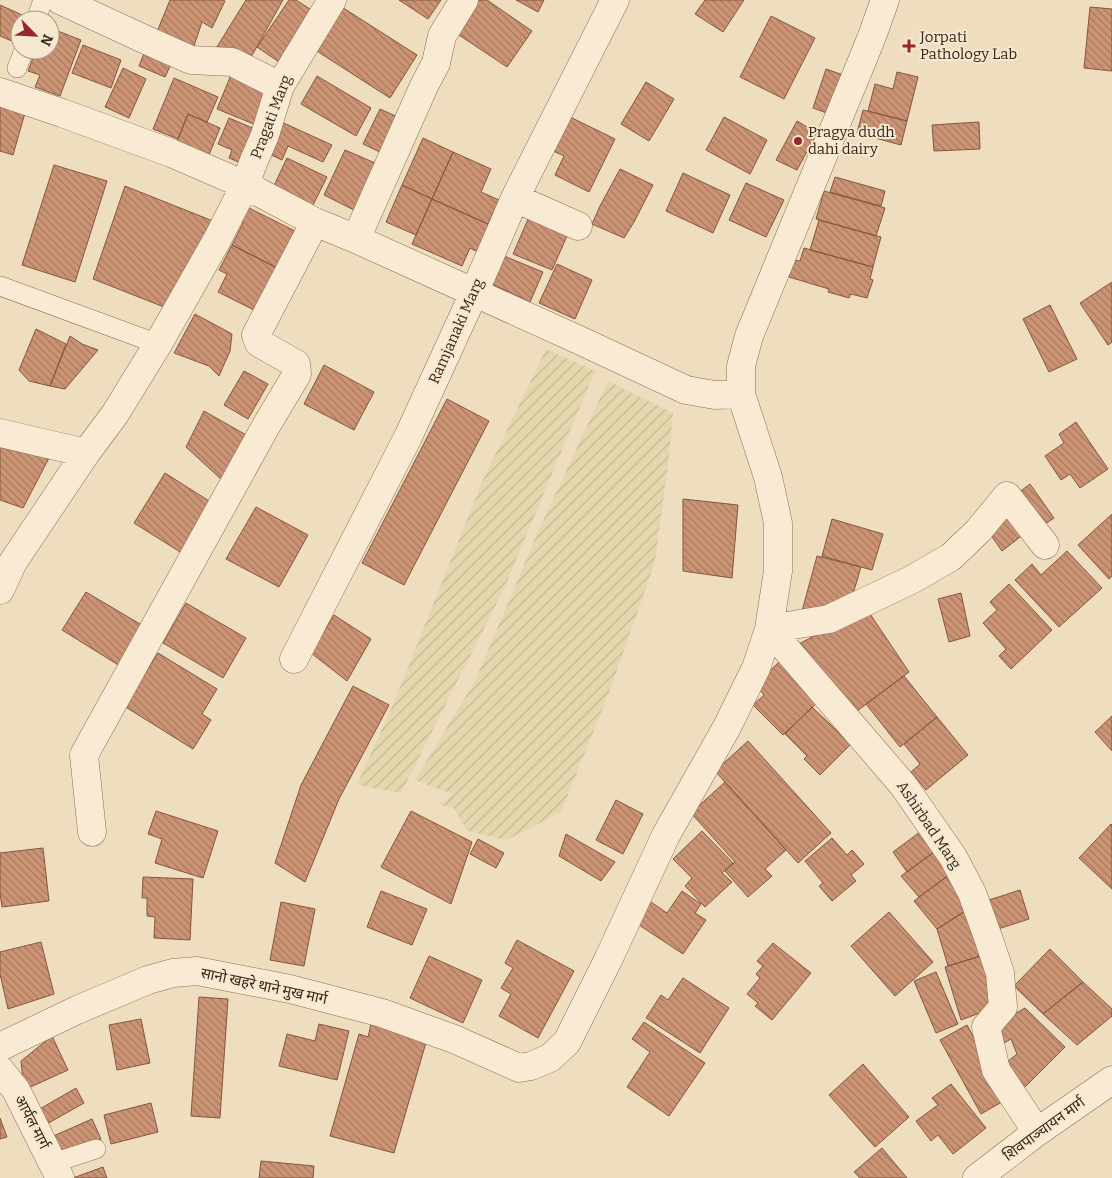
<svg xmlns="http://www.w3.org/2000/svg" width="1112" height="1178" viewBox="0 0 1112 1178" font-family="Bitter,'Noto Sans Devanagari',serif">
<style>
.farmland{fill:url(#farmland-furrows)}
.building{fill:url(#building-back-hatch);stroke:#86563d}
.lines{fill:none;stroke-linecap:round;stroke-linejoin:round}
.service-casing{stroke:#876e58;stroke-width:20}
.minor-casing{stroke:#876e58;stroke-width:29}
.service{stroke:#f9ebd3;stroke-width:19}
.minor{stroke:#f9ebd3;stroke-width:28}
.poi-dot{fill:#96272f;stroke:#f5e8cf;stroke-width:2}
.labels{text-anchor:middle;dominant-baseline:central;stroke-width:4;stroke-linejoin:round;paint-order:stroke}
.poi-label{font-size:15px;fill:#36271c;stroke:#f5e8cf;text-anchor:start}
.street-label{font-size:15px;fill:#36271c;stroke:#f5e8cf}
</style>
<defs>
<pattern id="farmland-furrows" width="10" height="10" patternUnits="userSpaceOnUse" patternTransform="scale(1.25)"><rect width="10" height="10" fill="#e4d7ad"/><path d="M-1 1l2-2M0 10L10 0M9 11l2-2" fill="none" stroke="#c4b994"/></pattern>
<pattern id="building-back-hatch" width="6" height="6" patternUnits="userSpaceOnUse" patternTransform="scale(1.25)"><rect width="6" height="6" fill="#cc9475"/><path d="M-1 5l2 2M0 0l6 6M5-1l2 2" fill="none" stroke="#a6795f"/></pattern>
</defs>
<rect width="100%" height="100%" fill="#eeddbf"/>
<path class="farmland" d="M546,349L595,371L504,589L401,793L357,785L397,695L482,482Z
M608,381L673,413L669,457L655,562L609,693L561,812L507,840L467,831L453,807L440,805L452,794L415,780L475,681L540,527Z"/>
<path class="building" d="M170,0H221L225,1L212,28L202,22L192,52L154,39Z
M246,0H283L250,59L215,50Z
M289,0H296L313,11L279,62L257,47Z
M399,0H441L428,19Z
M474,0H487L532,31L507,67L453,31Z
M516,0H544L538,12Z
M705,0H744L723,32L695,14Z
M337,4L417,55L390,98L309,46Z
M0,5L31,19L30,20H20V42L19,44L0,36Z
M1090,7L1112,9V71L1084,68Z
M771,16L815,38L784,99L740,77Z
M50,28L81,40L60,96L35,87L40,75L28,71L36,50H50Z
M83,45L121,60L111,88L72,73Z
M147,46L174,58L165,77L139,66Z
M123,68L146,79L129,118L105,107Z
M826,69L849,77L835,116L813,108Z
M233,70L272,86L256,125L217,109Z
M897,72L918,77L907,121L868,111L875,84L893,89Z
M317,76L371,108L356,136L301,104Z
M174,78L218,97L207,122L188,114L178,139L153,129Z
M646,82L674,99L649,141L621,124Z
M0,106L25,113L13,155L0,151Z
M380,109L400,118L384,154L363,144Z
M863,110L907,121L901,145L857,133Z
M188,114L220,128L206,162L174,149Z
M566,115L615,139L589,192L555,175L564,156L549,149Z
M724,117L767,140L750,174L706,150Z
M229,118L255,129L248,166L229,158L232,150L218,144Z
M277,120L332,145L323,162L288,146L282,160L263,151Z
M797,121L817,133L797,170L776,160Z
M979,122L980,149L934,151L932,125Z
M423,138L453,152L432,199L402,185Z
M345,150L375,163L356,211L324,195Z
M453,152L491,169L481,192L499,200L488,224L432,199Z
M287,158L327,177L310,211L271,192Z
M54,165L107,181L75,282L22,265Z
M620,169L653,185L634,222L624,238L592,224L600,206Z
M683,173L730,195L713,233L666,211Z
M835,177L885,191L881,206L830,192Z
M746,183L784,200L766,237L729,220Z
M402,185L432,199L416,235L386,222Z
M125,186L218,223L169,309L93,279Z
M824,191L885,208L876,236L816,219Z
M432,199L490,225L478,252L470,248L462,266L412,244Z
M247,207L297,232L279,269L232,245L243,223L240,222Z
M532,210L571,227L552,270L513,254Z
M819,220L881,237L873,267L810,250Z
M232,245L279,269L258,312L218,292L227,274L219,270Z
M804,248L873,267L870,279L873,280L867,298L851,294L849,298L828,292L829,289L789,277L793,260L800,261Z
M504,256L543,272L530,302L492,284Z
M557,264L592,280L575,319L539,303Z
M1112,282V342L1108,345L1080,303Z
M1050,305L1077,359L1049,372L1023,319Z
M195,314L232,334L230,351L219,376L209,366L174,353Z
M36,329L66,344L50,386L29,381L19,370Z
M70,336L82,344L98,350L65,389L50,386Z
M324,365L374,392L354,430L304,404Z
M244,371L268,384L248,419L224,405Z
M447,399L489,421L404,585L362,563Z
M204,411L248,436L222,480L186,447Z
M1076,422L1108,469L1080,488L1070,474L1061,480L1045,456L1064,443L1059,434Z
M0,445L49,458L23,508L0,500Z
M165,473L217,506L185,555L134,523Z
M1030,484L1054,518L1042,526L1018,493Z
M683,499L738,505L732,578L683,571Z
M256,507L308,535L279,587L226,559Z
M1007,512L1024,534L1002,551L986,528Z
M1112,514V576L1109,579L1078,545Z
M832,519L883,534L872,570L822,556Z
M1067,551L1102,588L1059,627L1015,580L1032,564L1041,575Z
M817,556L861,567L853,594L818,611H802Z
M1009,584L1052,630L1011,669L999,656L1006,649L983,623L997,610L990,602Z
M86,592L145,627L120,666L62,630Z
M961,593L970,636L949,642L938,599Z
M186,603L246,638L223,678L163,643Z
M866,608L909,672L853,714L799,644Z
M334,615L371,639L347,681L311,653Z
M158,653L217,689L202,714L211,720L193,749L124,706Z
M780,661L817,703L783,735L753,705L764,695L755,685Z
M904,676L937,717L900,747L866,704Z
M353,686L389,705L339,799L305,882L275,863L301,785Z
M812,707L851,744L820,775L804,759L807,756L785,734Z
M1112,716V751L1095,732Z
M937,717L968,755L926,790L911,772L920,764L904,744Z
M748,741L831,833L798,863L715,771Z
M725,782L786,850L765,869L772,876L748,897L725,871L735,862L691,813Z
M616,800L643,814L623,854L596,840Z
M156,811L218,831L203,878L155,863L162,839L148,834Z
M411,811L472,842L451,904L381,867Z
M1111,824L1112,825V889L1079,858Z
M924,829L938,849L907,872L893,852Z
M702,831L733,863L722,873L732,882L705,907L685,886L692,878L673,859Z
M566,834L615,862L601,881L559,856Z
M832,838L847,855L852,850L864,864L851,875L856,881L832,901L819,886L823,883L805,861Z
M478,839L504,853L496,868L470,854Z
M43,848L49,901L2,907L0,893V853Z
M938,849L953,872L919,897L901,876Z
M953,872L970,908L937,929L914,901Z
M143,877L193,879L190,940L154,938L155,917L147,916V898H142Z
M1020,890L1029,919L998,929L989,900Z
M381,891L427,909L412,945L367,927Z
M682,891L701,904L695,913L706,920L683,954L633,921L648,900L667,913Z
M281,902L315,909L304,966L270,960Z
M970,908L984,955L948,966L937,929Z
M889,912L933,962L895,996L851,946Z
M517,940L574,971L538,1038L499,1016L511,994L501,988L513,968L505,963Z
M41,942L54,994L8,1009L0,974V952Z
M773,943L811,973L772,1020L755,1006L758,1003L747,994L760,978L756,974L763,966L757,961Z
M1050,949L1083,982L1043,1014L1014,986Z
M984,955L993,1008L961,1020L945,967Z
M429,956L482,980L463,1023L410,998Z
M936,972L958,1024L936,1033L914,981Z
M683,978L729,1008L700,1053L646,1018L661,995L668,1000Z
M1083,982L1112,1009V1016L1077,1045L1043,1014Z
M199,997L228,999L220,1118L191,1116Z
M1025,1008L1065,1047L1021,1091L1002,1066L1017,1054L1011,1039L1004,1043L997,1024Z
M141,1019L150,1063L117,1070L109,1025Z
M644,1022L705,1063L669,1116L627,1087L650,1052L632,1039Z
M319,1024L349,1031L337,1080L279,1066L287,1034L315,1041Z
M371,1024L427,1039L394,1153L330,1136L359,1034L368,1037Z
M967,1025L1007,1099L981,1114L940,1040Z
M52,1036L68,1070L24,1090L21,1061Z
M863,1064L909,1117L875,1147L829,1095Z
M951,1084L986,1128L953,1154L938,1135L931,1141L916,1121L938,1105L932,1098Z
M76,1088L84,1103L45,1125L38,1110Z
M151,1103L158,1132L111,1144L104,1115Z
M0,1118L7,1137L0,1139Z
M92,1119L101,1139L57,1158L49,1138Z
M882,1148L907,1178H860L854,1172Z
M261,1161L314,1166L313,1178H259Z
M103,1167L107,1178H73Z"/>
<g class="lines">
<defs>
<path id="service" d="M36,20L43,0
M17,68L24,50
M0,286L158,344
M53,1163L96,1149"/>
<path id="minor" d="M60,0L144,39L191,60L232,62L280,86
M0,92L62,113L171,153L245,185L315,222L356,239L579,340L686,390L715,395L741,394
M515,198L578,226
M356,239L424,86L436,63L442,36L464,0
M0,433L86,453
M0,590L13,562L86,453L115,414L158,344L217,240L245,185L253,163L265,135L280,86L332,0
M769,629L903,785L953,857L972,893L989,940L1000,973L1003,1007L986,1027L996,1070L1037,1132
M769,629L829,619L911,580L951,557L978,531L1007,496L1045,545
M294,659L408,437L474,293L515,198L615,0
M92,832L84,755L266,426L297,374L296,364L259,343L256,335L315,222
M0,1047L77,1010L148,980L173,973L197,971L290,989L382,1013L454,1039L519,1068L531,1066L550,1058L567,1042L608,960L666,835L727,727L756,668L769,629L778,571V523L768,477L741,394V366L749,336L871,39L885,0
M0,1070L16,1090L60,1178
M977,1178L1037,1132L1112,1080"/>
</defs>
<use href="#service" class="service-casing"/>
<use href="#minor" class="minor-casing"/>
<use href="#service" class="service"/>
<use href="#minor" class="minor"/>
</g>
<g class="poi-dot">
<path d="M906.5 38.5h5v5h5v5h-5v5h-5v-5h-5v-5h5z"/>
<circle cx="798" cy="141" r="5"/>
</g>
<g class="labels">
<g class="poi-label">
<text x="920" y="37">Jorpati<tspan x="920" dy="17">Pathology Lab</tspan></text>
<text x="808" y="132">Pragya dudh<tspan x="808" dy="17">dahi dairy</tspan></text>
</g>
<g class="street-label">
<text transform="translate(271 117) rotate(-69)">Pragati Marg</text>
<text transform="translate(456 331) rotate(-66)">Ramjanaki Marg</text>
<text transform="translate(929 825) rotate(56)">Ashirbad Marg</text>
<text transform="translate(264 986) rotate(12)">सानो खहरे थाने मुख मार्ग</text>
<text transform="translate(32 1122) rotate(63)">आर्यल मार्ग</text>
<text transform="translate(1044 1129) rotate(-36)">शिवपाञ्चायन मार्ग</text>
</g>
</g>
<g transform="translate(35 35) rotate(114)"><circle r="24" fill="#f5e8cf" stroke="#a99b87"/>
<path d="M0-4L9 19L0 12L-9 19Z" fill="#96272f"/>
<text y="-8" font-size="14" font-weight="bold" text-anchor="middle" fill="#36271c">N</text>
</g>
</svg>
